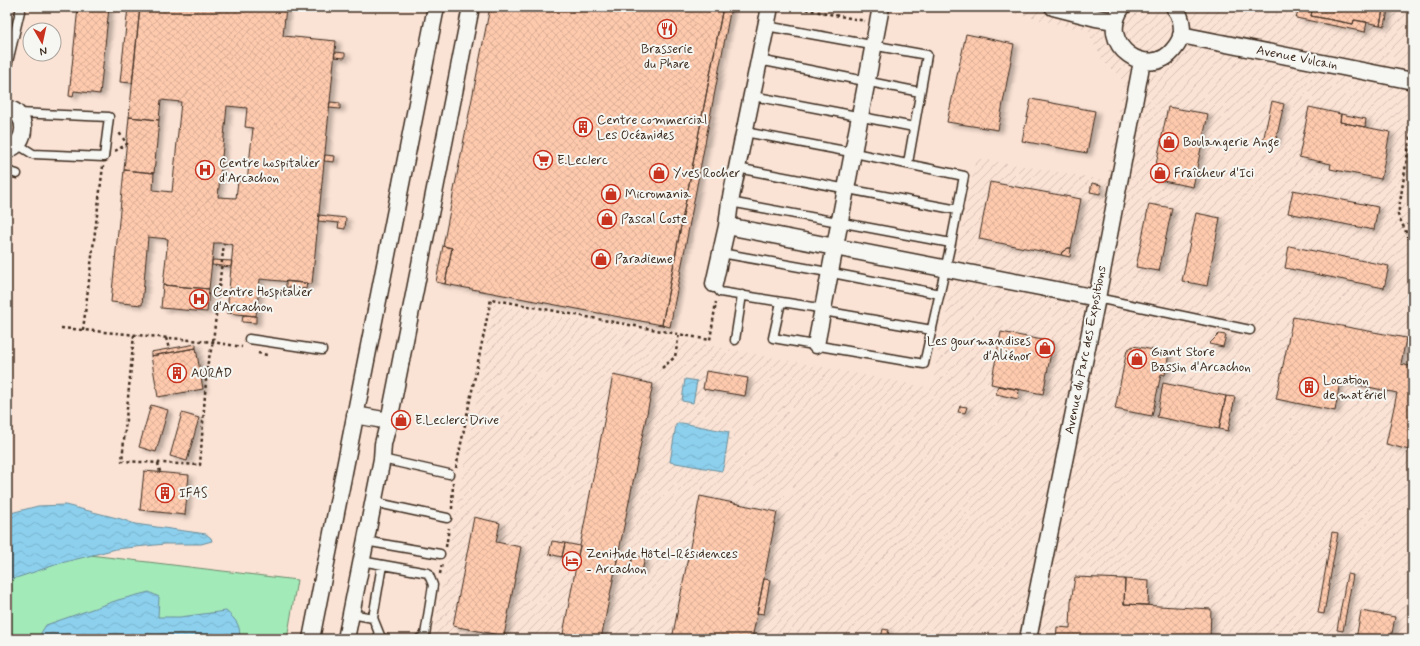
<svg xmlns="http://www.w3.org/2000/svg" width="1420" height="646" viewBox="0 0 1420 646" font-family="Mynerve,sans-serif">
<style>
.built{fill:#fae2d4;fill-rule:evenodd}
.industrial{fill:url(#industrial-furrows)}
.grass{fill:#a2eab8;stroke:#6e8a6b}
.water{fill:url(#water-waves);stroke:#6c8e9b}
.building{fill:url(#building-cross-hatch);stroke:#3b2a1e;fill-rule:evenodd;filter:url(#shadow)}
.lines{fill:none;stroke-linecap:round;stroke-linejoin:round}
.service-casing{stroke:#3b2a1e;stroke-width:11}
.minor-casing{stroke:#3b2a1e;stroke-width:19}
.path{stroke:#3b2a1e;stroke-width:2.5;stroke-dasharray:3 3;stroke-linecap:butt}
.service{stroke:#f6f6f2;stroke-width:8}
.minor{stroke:#f6f6f2;stroke-width:16}
.labels{text-anchor:middle;dominant-baseline:central;stroke-width:4;stroke-linejoin:round;paint-order:stroke}
.poi-label{font-size:13px;fill:#3b2a1e;stroke:#f6f6f2;text-anchor:start}
.street-label{font-size:13px;fill:#3b2a1e;stroke:#f6f6f2}
</style>
<defs>
<pattern id="industrial-furrows" width="10" height="10" patternUnits="userSpaceOnUse"><rect width="10" height="10" fill="#fae2d4"/><path d="M-1 1l2-2M0 10L10 0M9 11l2-2" fill="none" stroke="#d7c2b6"/></pattern>
<pattern id="water-waves" width="16" height="10" patternUnits="userSpaceOnUse"><rect width="16" height="10" fill="#8cd0ee"/><path d="M0 5q4-4 8 0t8 0" fill="none" stroke="#7ab3cc"/></pattern>
<pattern id="building-cross-hatch" width="8" height="8" patternUnits="userSpaceOnUse"><rect width="8" height="8" fill="#fecaae"/><path d="M0 0l8 8M0 8l8-8" fill="none" stroke="#dbae95"/></pattern>
<filter id="shadow"><feDropShadow dx="4.5" dy="2.5" stdDeviation="2" flood-color="#0004"/></filter>
</defs>
<rect width="100%" height="100%" fill="#f8ede4"/>
<filter id="ink" filterUnits="userSpaceOnUse"><feTurbulence type="fractalNoise" baseFrequency=".025" numOctaves="2"/><feDisplacementMap in="SourceGraphic" scale="8" xChannelSelector="R" yChannelSelector="G"/><feConvolveMatrix kernelMatrix="1 2 1 2 8 2 1 2 1" color-interpolation-filters="sRGB"/></filter>
<g filter="url(#ink)">
<path class="built" d="M7,7H1007V12L1087,31L1102,60L1124,82L1107,181L955,264L931,389L494,304L432,639H287L297,580L7,545ZM30,30H54V54H30Z"/>
<path class="industrial" d="M1007,7H1413V639H432L494,304L931,388L976,158L1107,180L1124,82L1102,60L1087,31L1007,12Z"/>
<path class="grass" d="M7,545L297,580L287,639H7Z"/>
<path class="water" d="M685,379L697,381L693,403L682,401Z
M678,423H682L729,432L724,464L722,471L670,462L676,425Z
M65,505L121,519L135,524L206,534L211,538L212,541L201,544H165L116,549L61,563L10,580L7,577V514L38,506Z
M149,592L159,597L158,617H180L226,611C235,619 242,626 239,639H43L41,633L46,625L118,600Z"/>
<path class="building" d="M78,7H109L100,94L74,91L73,97L69,96Z
M128,7H140L132,83L120,82Z
M140,7H286L283,36L336,41L312,284L260,279L256,316L227,313L233,245L224,243H214L209,289L163,285L168,239L148,237L142,305L111,302L124,170L154,173L153,190L172,192L181,102L161,100L159,120L129,117ZM227,106L247,108L245,127L253,128L247,182L238,181L236,198L218,197Z
M490,7H723L662,325L445,284L452,248L443,246Z
M723,7H731L670,327L662,325Z
M1290,7H1389L1388,10H1383L1380,25L1354,20L1353,24L1311,16L1312,11Z
M1299,9L1312,11L1311,16L1353,24L1354,20L1367,22L1365,32L1296,18Z
M1383,10H1388L1385,26L1380,25Z
M966,34L1014,44L998,130L947,122Z
M335,52L345,53V58L334,57Z
M1031,99L1095,111L1087,153L1022,141Z
M1272,101L1284,104L1275,144L1263,141Z
M330,102L340,103V109L329,108Z
M1168,107L1208,114L1193,187L1153,179Z
M1309,107L1341,114L1340,122L1390,132L1381,179L1330,169L1331,164L1299,157Z
M1341,114L1366,119L1365,127L1340,122Z
M129,117L159,120L154,173L124,170Z
M325,155L335,156L334,162L324,161Z
M990,182L1081,199L1071,248H1068L1062,252L1061,255L979,239Z
M1092,183L1101,185L1100,194L1090,192Z
M1293,190L1378,207L1374,230L1288,213Z
M1149,204L1172,208L1159,271L1136,267Z
M1196,213L1220,218L1207,286L1182,281Z
M319,215L346,218L345,229L338,228L339,223L318,221Z
M443,246L452,248L445,284L436,282Z
M1289,246L1389,266L1384,288L1285,268Z
M1068,248H1071L1070,257L1061,255L1062,252Z
M212,260L232,261L231,267L212,265Z
M286,281L307,283L306,289L286,287Z
M163,285L209,289L207,312L161,308Z
M243,315L256,316V323L242,322Z
M1293,317L1406,338L1401,364L1413,367V451L1386,444L1397,393L1340,381L1335,411L1276,399Z
M1001,332L1053,342L1043,394L991,384Z
M1219,334L1226,335L1223,347L1209,344Z
M196,344V348L151,356V352Z
M1133,346L1169,353L1165,375L1161,374L1152,416L1115,409L1127,350Z
M196,348L203,389L158,397L151,356Z
M706,371L748,378L745,396L703,389Z
M613,375L653,384L601,639H562Z
M1163,383L1226,396L1219,429L1157,417Z
M998,386L1019,390L1018,399L996,394Z
M1226,396L1235,397L1228,431L1219,429Z
M151,405L168,410L156,452L139,447Z
M960,406L967,407L965,413L958,412Z
M182,413L199,418L187,461L170,456Z
M144,471L189,475L185,515L140,510Z
M700,496L777,512L752,639H672Z
M474,517L500,523L496,542L521,547L504,636L453,626Z
M1332,532L1338,533L1324,614L1318,613Z
M552,541L565,543L562,557L549,554Z
M565,543L580,546L577,559L562,557Z
M618,553L633,555L630,569L616,567Z
M633,555L645,558L642,571L630,569Z
M1347,574L1353,575L1343,631L1337,630Z
M1075,577L1125,579L1124,604L1211,609L1210,639H1056L1057,627L1070,628L1071,602Z
M764,579L770,580L764,614L757,613Z
M1125,579L1149,581L1148,605L1124,604Z
M1361,611L1395,617L1391,639H1356Z
M883,629L889,630L887,639L881,638Z"/>
<g class="lines">
<defs>
<path id="service" d="M766,26L927,55L908,163
M759,60L920,92
M7,66L21,7
M753,96L914,127
M745,132L845,151L964,176L951,243L924,364L773,338L781,302
M17,144L33,154L104,157L109,117L18,113
M737,168L958,210
M7,171L17,174
M730,202L951,243
M721,253L822,271L940,294
M714,284L720,292L813,307L829,312L932,330
M1097,298L1250,330
M249,339L322,350
M735,340L742,295
M382,459L449,474
M373,502L447,518
M365,541L440,554
M361,561L428,573L433,585L425,635L419,639
M351,614L373,618L381,638L386,639
M373,618L382,565"/>
<path id="minor" d="M1053,7L1096,18L1115,21
M1122,7C1095,46 1150,81 1174,49C1178,44 1181,39 1182,33C1182,23 1181,15 1174,7
M1181,35L1413,81
M7,108C29,113 28,144 7,150
M727,226L1097,298
M714,284L727,226L730,202L770,7
M816,345L881,7
M355,415L389,421
M311,639L436,7
M346,639L382,459L383,444L389,421L471,7
M1028,639L1097,298L1142,61"/>
</defs>
<use href="#service" class="service-casing"/>
<use href="#minor" class="minor-casing"/>
<path class="path" d="M794,7L865,21
M1413,119L1398,215L1413,247
M115,151L127,144L118,131
M103,166L83,330L213,342L242,347
M61,328L83,330
M134,335L122,461L200,465L207,366L213,342L224,243
M166,338L169,349
M258,353L267,355
M662,368L675,357L679,334
M158,463L160,472
M456,468L491,299L710,340L716,302
M452,509L453,482
M446,547L449,528
M440,574L442,563"/>
<use href="#service" class="service"/>
<use href="#minor" class="minor"/>
</g>
</g>
<defs>
<symbol id="restaurant-ring" viewBox="-11 -11 22 22"><circle r="9.5" fill="#f6f6f2" stroke="#c8321e" stroke-width="1.5"/><path d="M-5-6h1v4h1v-4h1v4h1v-4h1v5L-1.5 .5V6h-2V.5L-5-1ZM5-6V6H3V1.5H1.5Q1.5-4 5-6Z" fill="#c8321e"/></symbol>
<symbol id="building-ring" viewBox="-11 -11 22 22"><circle r="9.5" fill="#f6f6f2" stroke="#c8321e" stroke-width="1.5"/><path d="M-4-6H4V6H1V3H-1V6H-4ZM-2.5-4.3h1.7v1.8h-1.7ZM.8-4.3h1.7v1.8H.8ZM-2.5-1h1.7V.8h-1.7ZM.8-1h1.7V.8H.8Z" fill="#c8321e"/></symbol>
<symbol id="shop-ring" viewBox="-11 -11 22 22"><circle r="9.5" fill="#f6f6f2" stroke="#c8321e" stroke-width="1.5"/><path d="M-5-2.5h2.3a2.7 3.5 0 0 1 5.4 0H5L5.5 6h-11ZM-1.5-2.5h3a1.5 2.3 0 0 0-3 0Z" fill="#c8321e"/></symbol>
<symbol id="supermarket-ring" viewBox="-11 -11 22 22"><circle r="9.5" fill="#f6f6f2" stroke="#c8321e" stroke-width="1.5"/><path d="M-6-5.5h2.5l.6 2H6L4.5 2H-2.5L-4.4-4H-6ZM-1.5 3.2a1.3 1.3 0 1 0 .1 0ZM3 3.2a1.3 1.3 0 1 0 .1 0Z" fill="#c8321e"/></symbol>
<symbol id="hospital-ring" viewBox="-11 -11 22 22"><circle r="9.5" fill="#f6f6f2" stroke="#c8321e" stroke-width="1.5"/><path d="M-5-5h3v3.5h4V-5h3V5h-3V1.5h-4V5h-3Z" fill="#c8321e"/></symbol>
<symbol id="hotel-ring" viewBox="-11 -11 22 22"><circle r="9.5" fill="#f6f6f2" stroke="#c8321e" stroke-width="1.5"/><path d="M-6-4.5h1.5V1H6V5H4.5V3h-9V5H-6ZM-4 0a1.8 1.8 0 1 1 3.6 0ZM.5 0V-2.5h3Q6-2.5 6 0Z" fill="#c8321e"/></symbol>
</defs>
<g fill-rule="evenodd">
<use href="#restaurant-ring" x="656" y="18" width="22" height="22"/>
<use href="#building-ring" x="572" y="116" width="22" height="22"/>
<use href="#shop-ring" x="1158" y="131" width="22" height="22"/>
<use href="#supermarket-ring" x="532" y="149" width="22" height="22"/>
<use href="#hospital-ring" x="194" y="159" width="22" height="22"/>
<use href="#shop-ring" x="648" y="162" width="22" height="22"/>
<use href="#shop-ring" x="1149" y="162" width="22" height="22"/>
<use href="#shop-ring" x="600" y="183" width="22" height="22"/>
<use href="#shop-ring" x="596" y="208" width="22" height="22"/>
<use href="#shop-ring" x="590" y="248" width="22" height="22"/>
<use href="#hospital-ring" x="188" y="288" width="22" height="22"/>
<use href="#shop-ring" x="1034" y="337" width="22" height="22"/>
<use href="#shop-ring" x="1126" y="348" width="22" height="22"/>
<use href="#building-ring" x="166" y="362" width="22" height="22"/>
<use href="#building-ring" x="1298" y="376" width="22" height="22"/>
<use href="#shop-ring" x="390" y="409" width="22" height="22"/>
<use href="#building-ring" x="154" y="482" width="22" height="22"/>
<use href="#hotel-ring" x="561" y="550" width="22" height="22"/>
</g>
<g class="labels">
<g class="poi-label">
<text x="667" y="49" text-anchor="middle">Brasserie<tspan x="667" dy="15">du Phare</tspan></text>
<text x="597" y="120">Centre commercial<tspan x="597" dy="15">Les Océanides</tspan></text>
<text x="1183" y="142">Boulangerie Ange</text>
<text x="557" y="160">E.Leclerc</text>
<text x="219" y="163">Centre hospitalier<tspan x="219" dy="15">d'Arcachon</tspan></text>
<text x="673" y="173">Yves Rocher</text>
<text x="1174" y="173">Fraîcheur d'Ici</text>
<text x="625" y="194">Micromania</text>
<text x="621" y="219">Pascal Coste</text>
<text x="615" y="259">Paradieme</text>
<text x="213" y="292">Centre Hospitalier<tspan x="213" dy="15">d‘Arcachon</tspan></text>
<text x="1031" y="341" text-anchor="end">Les gourmandises<tspan x="1031" dy="15">d‘Aliénor</tspan></text>
<text x="1151" y="352">Giant Store<tspan x="1151" dy="15">Bassin d'Arcachon</tspan></text>
<text x="191" y="373">AURAD</text>
<text x="1323" y="380">Location<tspan x="1323" dy="15">de matériel</tspan></text>
<text x="415" y="420">E.Leclerc Drive</text>
<text x="179" y="493">IFAS</text>
<text x="586" y="554">Zenitude Hôtel-Résidences<tspan x="586" dy="15">- Arcachon</tspan></text>
</g>
<g class="street-label">
<text transform="translate(1297 58) rotate(11)">Avenue Vulcain</text>
<text transform="translate(1086 350) rotate(-79)">Avenue du Parc des Expositions</text>
</g>
</g>
<rect width="1420" height="646" fill="none" stroke="#f6f6f2" stroke-width="24"/>
<rect x="12" y="12" width="1396" height="622" fill="none" stroke="#3b2a1e" stroke-width="1.5" filter="url(#ink)"/>
<g transform="translate(42 42) rotate(171)"><circle r="19" fill="#f6f6f2" stroke="#aba49d"/>
<path d="M0-3L7 15L0 10L-7 15Z" fill="#c8321e"/>
<text y="-6" font-size="11" font-weight="bold" text-anchor="middle" fill="#3b2a1e">N</text>
</g>
</svg>
